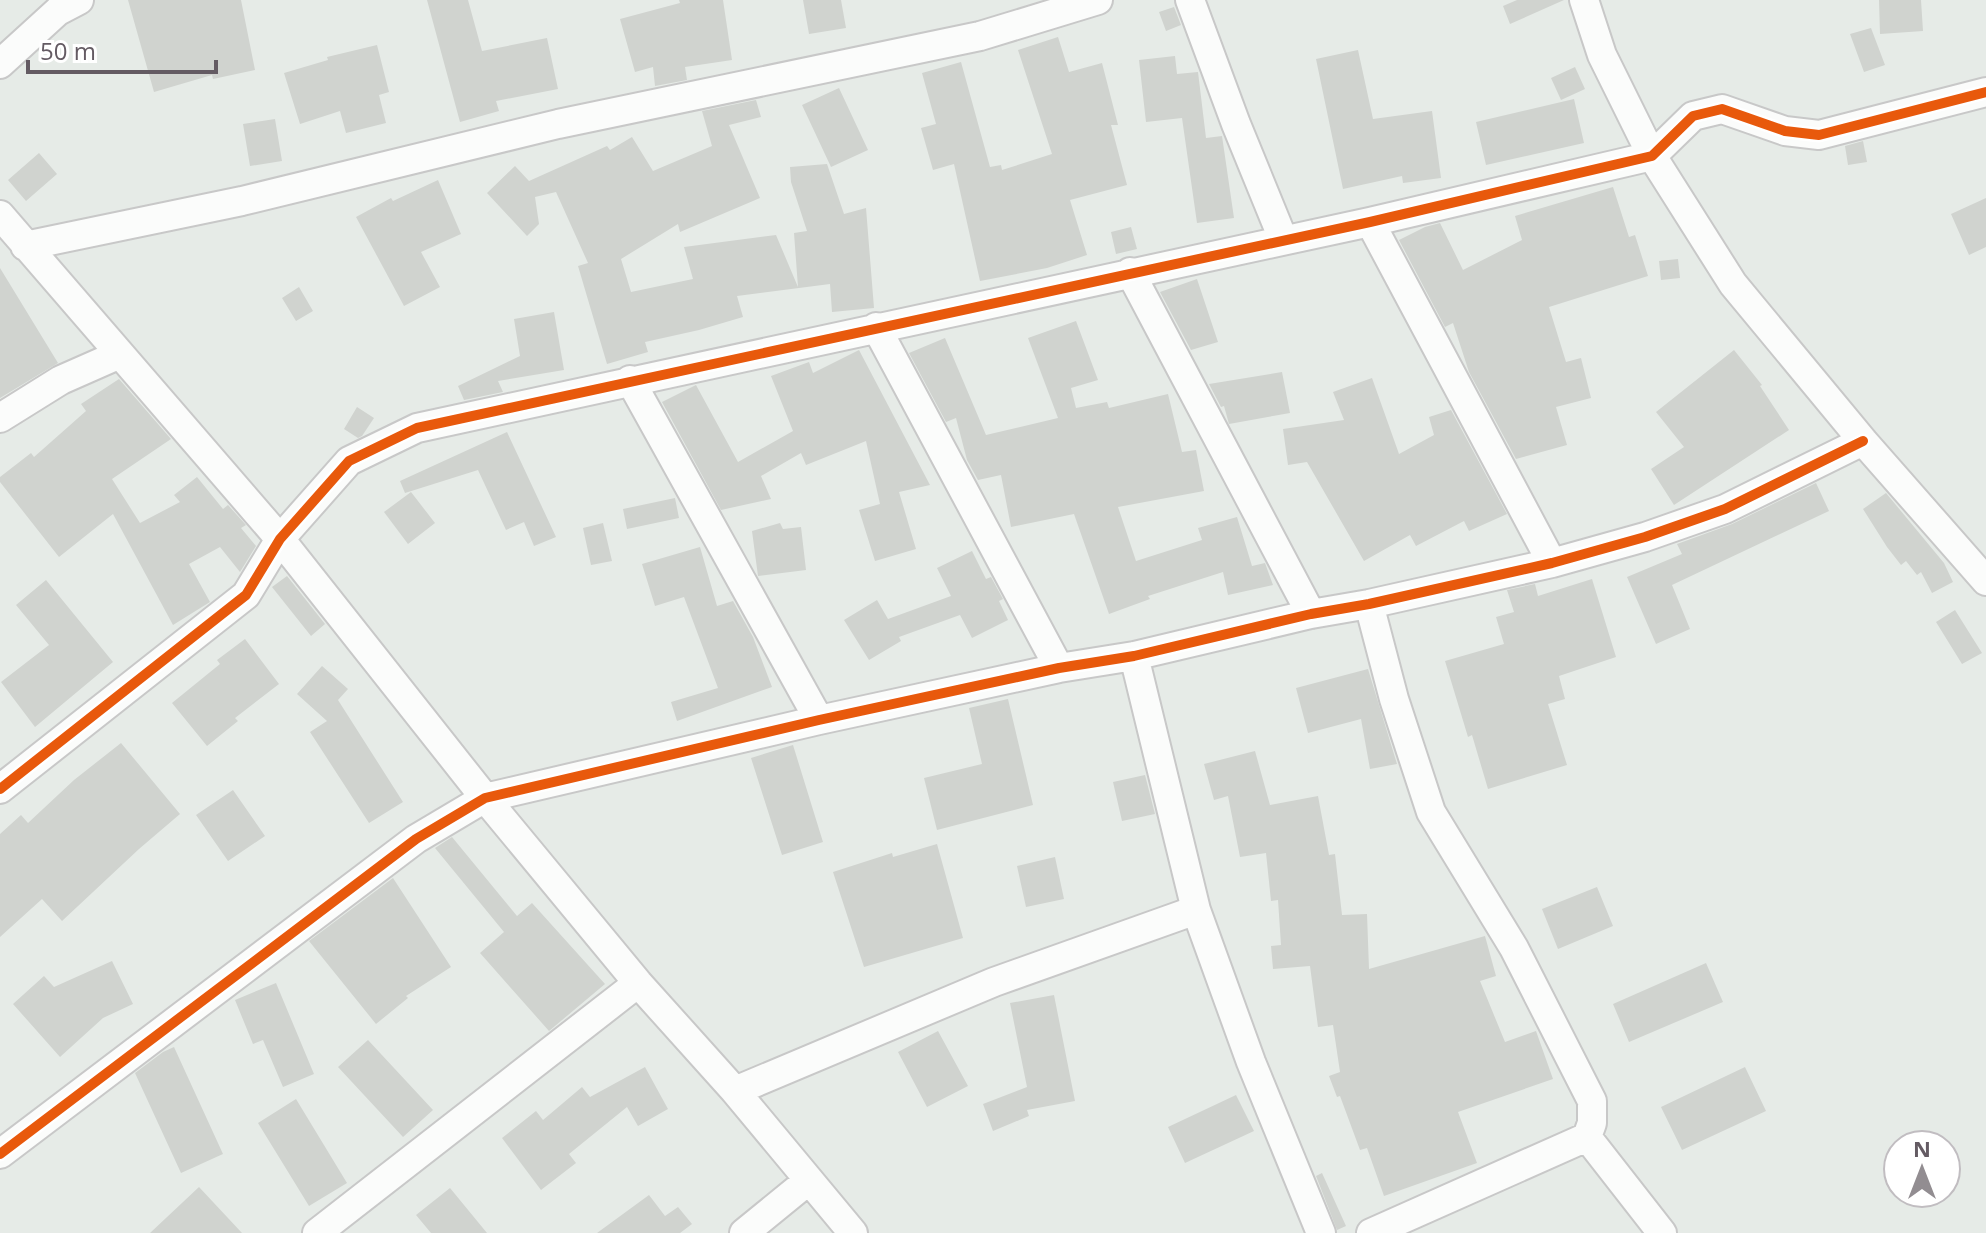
<svg xmlns="http://www.w3.org/2000/svg" width="1986" height="1233" viewBox="0 0 1986 1233" font-family="'Open Sans',sans-serif">
<style>
.building{fill:#d0d3cf}
.lines{fill:none;stroke-linecap:round;stroke-linejoin:round}
.street-casing{stroke:#c8c8c8;stroke-width:32}
.street{stroke:#fbfcfb;stroke-width:28}
.cycleway-casing{stroke:#fff;stroke-width:15}
.cycleway{stroke:#e8590c;stroke-width:10}
</style>
<rect width="100%" height="100%" fill="#e6ebe7"/>
<path class="building" d="M128,0H241L255,70L213,79L212,75L154,92Z
M427,0H468L482,51L547,38L558,89L496,101L499,111L460,122Z
M679,0H723L732,60L685,67L687,80L655,86L653,67L635,72L620,19L680,3Z
M803,0H841L846,28L809,34Z
M1517,0H1564L1510,24L1503,6Z
M1879,0H1921L1923,31L1880,34Z
M1174,7L1181,25L1166,31L1159,12Z
M1871,28L1885,65L1864,72L1850,34Z
M1058,37L1069,72L1102,63L1118,125H1111L1127,185L1070,200L1087,255L1047,268L980,281L954,164L933,170L921,128L936,124L922,73L961,62L990,167L1001,165L1002,170L1052,154L1018,50Z
M377,45L389,92L379,95L386,123L346,133L340,111L300,124L284,73L328,60L327,57Z
M1358,50L1373,119L1432,111L1441,178L1403,183L1402,176L1343,189L1316,59Z
M1175,56L1177,74L1198,72L1206,138L1222,136L1234,218L1197,223L1182,118L1146,122L1139,60Z
M1575,67L1585,89L1561,100L1551,78Z
M839,88L868,150L831,167L802,105Z
M1574,99L1584,143L1486,165L1476,122Z
M756,100L761,117L729,125L760,198L680,232L678,224L621,259L631,292L693,279L684,247L776,235L798,287L794,233L807,231L791,182L790,167L827,164L844,214L866,208L874,308L832,312L830,284L737,296L743,317L699,330L645,342L648,352L607,364L578,266L588,263L556,192L535,197L539,224L527,236L487,193L515,166L529,181L607,146L610,150L632,137L653,171L712,146L702,111Z
M275,119L282,161L250,166L243,124Z
M1863,141L1867,162L1848,165L1845,146Z
M39,153L57,174L26,201L8,180Z
M438,180L461,234L421,252L440,287L404,306L356,217L391,198L393,201Z
M1613,187L1629,237L1635,235L1648,276L1549,307L1566,362L1581,358L1591,398L1556,407L1567,445L1516,459L1469,372L1453,323L1445,327L1399,240L1425,227L1440,223L1463,270L1522,240L1515,216Z
M1986,198V247L1969,255L1951,214Z
M1131,227L1137,249L1116,254L1111,232Z
M1678,259L1680,278L1661,280L1659,261Z
M0,268L58,363L0,398Z
M1197,279L1218,342L1191,350L1160,292Z
M299,287L313,311L296,321L282,298Z
M554,312L564,370L498,381L503,392L464,400L458,386L520,356L514,319Z
M1076,321L1098,380L1071,388L1076,408L1107,402L1109,408L1168,394L1182,452L1196,450L1204,491L1118,507L1136,561L1202,540L1198,528L1237,517L1252,566L1265,563L1273,585L1228,595L1223,572L1148,596L1150,599L1109,614L1074,514L1011,527L1001,475L978,480L967,460L956,418L946,422L909,353L945,338L986,435L1058,418L1028,338Z
M859,350L930,485L899,492L916,549L875,561L859,510L880,504L866,441L806,465L801,453L761,476L771,499L721,510L662,402L696,385L738,462L793,431L771,376L809,362L813,373Z
M1734,350L1762,385L1760,386L1789,430L1674,505L1651,469L1684,447L1656,412Z
M1282,372L1290,413L1229,424L1224,406L1221,407L1209,384Z
M1372,378L1399,454L1434,435L1429,417L1451,410L1507,514L1469,531L1464,521L1416,546L1410,535L1364,561L1307,462L1288,465L1283,429L1344,420L1333,392Z
M119,379L171,439L112,479L140,523L180,502L174,495L197,477L223,509L228,505L246,525L241,528L256,546L240,572L220,547L189,564L210,602L173,625L113,514L59,557L0,482V477L31,453L34,457L86,411L81,404Z
M357,407L374,418L362,436L358,438L344,429Z
M507,432L556,537L534,546L524,522L506,530L478,470L405,493L400,481Z
M1816,483L1829,511L1672,585L1690,629L1656,644L1627,577L1682,554L1677,544L1732,524Z
M411,492L435,523L408,544L384,512Z
M1886,493L1944,563L1953,582L1932,593L1921,572L1917,575L1906,561L1901,565L1887,547L1863,509Z
M675,498L679,518L627,529L623,509Z
M603,523L612,561L591,565L583,528Z
M780,523L783,529L801,527L806,570L758,576L752,531Z
M700,547L717,606L733,601L753,637L772,687L677,721L671,702L718,688L684,597L655,606L642,564Z
M972,551L986,579L991,577L1003,599L999,601L1008,620L972,638L960,615L899,637L901,641L869,660L844,620L877,600L888,619L951,596L937,568Z
M287,576L325,624L311,636L272,587Z
M1592,579L1616,657L1559,676L1565,699L1548,704L1567,765L1488,789L1472,735L1468,737L1445,661L1504,644L1496,617L1514,612L1507,590L1535,584L1538,596Z
M46,580L113,662L35,727L1,682L49,645L16,605Z
M1955,610L1982,653L1962,664L1936,622Z
M245,639L279,684L235,718L238,721L207,746L172,703L220,664L217,660Z
M322,666L348,689L338,700L403,802L369,823L310,732L327,721L297,694Z
M1368,669L1397,764L1370,769L1361,719L1308,733L1296,688Z
M1008,699L1033,805L937,830L924,778L982,764L969,708Z
M121,743L180,814L139,849L62,921L42,899L0,937V834L21,815L28,823L74,780Z
M793,745L823,842L782,855L751,758Z
M1255,751L1270,805L1318,796L1329,855L1335,854L1342,915L1367,914L1369,969L1485,936L1496,976L1480,981L1505,1042L1536,1031L1553,1079L1458,1112L1477,1163L1384,1196L1367,1148L1360,1150L1340,1096L1337,1097L1329,1076L1340,1072L1333,1025L1318,1027L1310,966L1273,969L1271,946L1281,945L1278,900L1271,901L1266,853L1240,857L1228,796L1214,800L1204,764Z
M1145,775L1155,814L1122,821L1113,782Z
M233,790L265,836L228,861L196,815Z
M452,837L517,916L532,903L605,984L549,1031L480,953L504,932L435,848Z
M937,844L963,938L864,967L833,872L892,853L893,857Z
M1055,857L1064,899L1026,907L1017,866Z
M393,878L451,967L406,996L408,998L376,1024L309,941Z
M1597,887L1613,926L1558,949L1542,909Z
M112,961L133,1004L103,1018L60,1057L13,1004L44,976L54,987Z
M1706,963L1723,1002L1629,1042L1613,1004Z
M276,983L314,1074L283,1087L263,1040L253,1044L235,1000Z
M1054,995L1075,1101L1027,1110L1029,1116L993,1131L983,1104L1027,1087L1010,1003Z
M938,1031L968,1086L927,1107L898,1052Z
M368,1040L433,1110L403,1137L338,1067Z
M174,1047L223,1154L181,1173L135,1073L163,1052Z
M645,1067L668,1109L638,1126L627,1107L569,1154L576,1163L541,1190L502,1138L536,1111L543,1120L582,1087L590,1097Z
M1745,1067L1766,1111L1682,1150L1661,1107Z
M1236,1095L1254,1131L1185,1163L1168,1127Z
M296,1099L347,1183L309,1206L258,1123Z
M1322,1173L1346,1226L1337,1230L1316,1176Z
M199,1187L242,1233H150Z
M450,1188L487,1233H431L416,1215Z
M649,1195L665,1216L678,1207L692,1224L680,1233H597Z"/>
<g class="lines">
<defs>
<path id="street" d="M1190,0L1236,124L1283,239
M1584,0L1602,55L1652,156L1733,284L1863,441L1986,581
M0,64L58,11L79,0
M0,215L280,539L485,798L638,983L735,1091L853,1233
M1370,222L1552,563
M25,246L242,201L558,124L980,36L1098,0
M1130,272L1311,614
M876,327L1059,668
M630,380L819,720
M0,418L61,380L120,354
M1369,604L1394,699L1431,812L1514,948L1592,1101V1123L1587,1137L1371,1233
M1134,656L1196,910L1251,1062L1321,1233
M0,789L246,595L280,539L349,461L417,428L1370,222L1652,156L1693,116L1722,109L1785,131L1819,135L1986,92
M735,1091L994,982L1196,910
M1587,1137L1662,1233
M0,1154L416,839L485,798L819,720L1059,668L1134,656L1311,614L1369,604L1552,563L1645,537L1725,509L1863,441
M317,1233L638,983
M744,1233L809,1180"/>
</defs>
<use href="#street" class="street-casing"/>
<use href="#street" class="street"/>
<defs>
<path id="cycleway" d="M0,789L246,595L280,539L349,461L417,428L1370,222L1652,156L1693,116L1722,109L1785,131L1819,135L1986,92
M0,1154L416,839L485,798L819,720L1059,668L1134,656L1311,614L1369,604L1552,563L1645,537L1725,509L1863,441"/>
</defs>
<use href="#cycleway" class="cycleway-casing"/>
<use href="#cycleway" class="cycleway"/>
</g>
<g transform="translate(1922 1169)"><circle r="38" fill="#ffffff" stroke="#c1bdc1" stroke-width="2"/>
<path d="M0-6L14 30L0 20L-14 30Z" fill="#928d91"/>
<text y="-12" font-size="22" font-weight="bold" text-anchor="middle" fill="#645b63">N</text>
</g>
<path d="M28 60v12h188v-12" fill="none" stroke="#645b63" stroke-width="4"/>
<text x="40" y="60" font-size="24" fill="#645b63" stroke="#ffffff" stroke-width="6" paint-order="stroke">50 m</text>
</svg>
